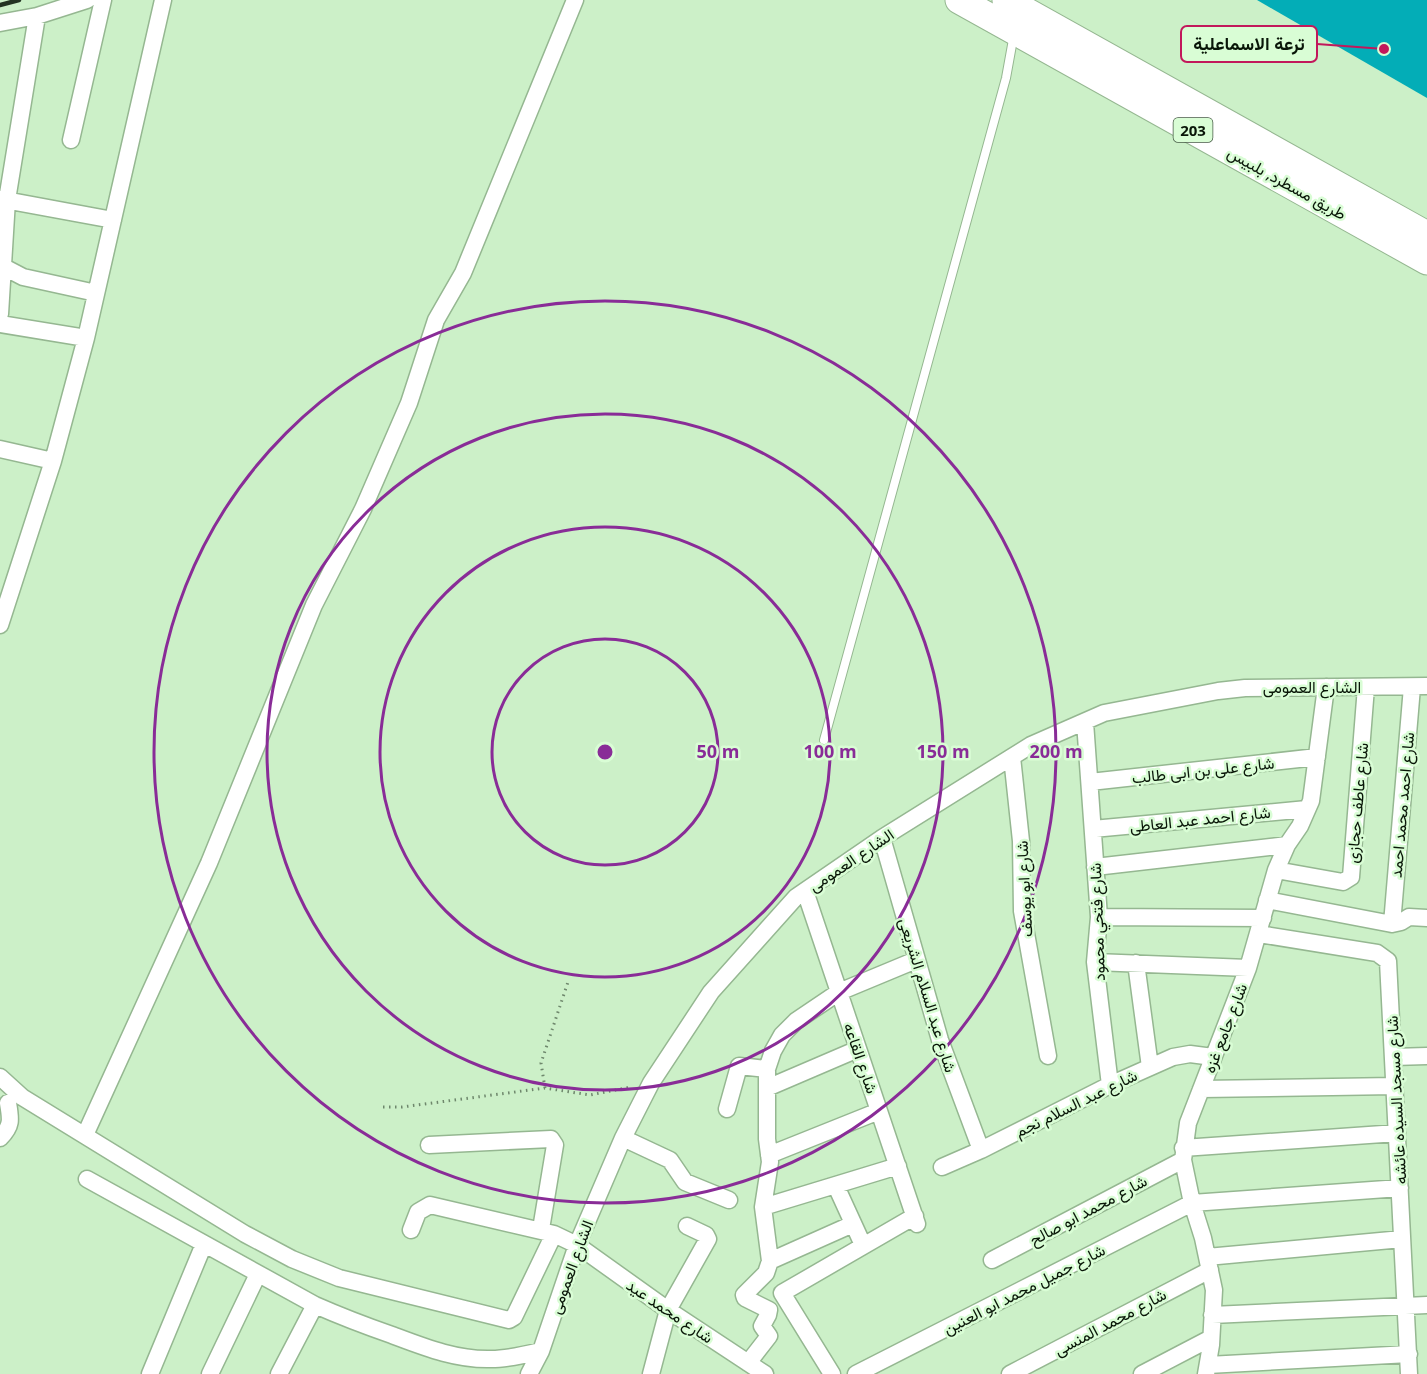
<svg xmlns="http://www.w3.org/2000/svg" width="1427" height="1374" viewBox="0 0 1427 1374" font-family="'Open Sans',Vazirmatn,sans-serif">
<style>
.water{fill:#03adb7}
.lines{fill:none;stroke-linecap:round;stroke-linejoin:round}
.service-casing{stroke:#95b791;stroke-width:10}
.minor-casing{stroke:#95b791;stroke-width:19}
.primary-casing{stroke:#95b791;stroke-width:29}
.path{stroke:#6e876c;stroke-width:3;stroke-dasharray:1.5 4.5;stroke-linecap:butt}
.service{stroke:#fff;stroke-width:8}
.minor{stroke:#fff;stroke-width:16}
.primary{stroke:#fff;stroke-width:27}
.rail{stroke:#233322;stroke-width:4.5}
.ring{fill:none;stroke:#892c97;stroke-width:3}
.labels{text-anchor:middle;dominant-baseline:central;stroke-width:5;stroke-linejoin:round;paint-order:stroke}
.shield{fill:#d9fdd5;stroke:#475b46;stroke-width:1.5}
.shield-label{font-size:15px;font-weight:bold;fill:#091608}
.street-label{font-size:16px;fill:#091608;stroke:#d9fdd5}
.centre{fill:#892c97;stroke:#d9fdd5;stroke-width:3}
.ring-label{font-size:18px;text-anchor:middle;font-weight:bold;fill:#892c97;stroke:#d9fdd5;stroke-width:5;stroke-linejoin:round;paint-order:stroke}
.leader{fill:none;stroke:#c2185b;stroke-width:2}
.callout-dot{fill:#c2185b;stroke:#d9fdd5;stroke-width:2}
.callout{fill:#d9fdd5;stroke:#c2185b;stroke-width:2}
.callout-label{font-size:18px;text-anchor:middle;font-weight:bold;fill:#091608}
</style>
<rect width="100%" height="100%" fill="#ccf0c8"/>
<path class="water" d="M1257,0H1427V98Z"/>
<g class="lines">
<defs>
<path id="service" d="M824,740L1006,78L1014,34"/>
<path id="minor" d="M0,23L37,16L87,0
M71,140L103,0
M0,199L113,220
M0,265L23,277L96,293
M0,314L7,200L37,16
M0,324L86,338
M0,449L53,461
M0,625L53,461L86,338L163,0
M1085,722L1099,917L1095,962L1110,1085
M1012,757L1021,841L1022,911L1048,1056
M1090,782L1317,757
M1093,829L1307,809
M882,838L940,1040L981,1150
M1095,867L1287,845
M1276,870L1343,882L1351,877L1366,687
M805,891L917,1224
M1267,900L1392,924L1401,922L1409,917L1427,918
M1099,917L1263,918
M1392,924L1412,687
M1259,934L1377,953L1388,961L1409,1374
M1095,962L1248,968
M1136,963L1150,1067
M1393,1057L1427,1056
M0,1077L22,1097L245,1234L292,1259L339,1278L509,1320L514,1317L554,1234
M767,1088L858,1049
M1201,1089L1394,1086
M727,1109L739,1066L767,1069
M85,1135L209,863L314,605L363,509L409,403L436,320L463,273L575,0
M0,1138C12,1126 11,1120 8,1103
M623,1138L670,1160L685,1182L729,1200
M429,1145L551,1139L555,1145L541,1229
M1183,1148L1397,1133
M769,1155L879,1111
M942,1167L981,1150L1110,1085L1173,1057L1190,1054L1213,1057
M87,1179L315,1305C340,1316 366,1326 392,1335C424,1347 456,1360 491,1359C508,1359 524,1355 541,1351
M836,1186L863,1245
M763,1207L898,1166
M411,1230L418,1212L430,1205L554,1234L577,1245L668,1310L765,1374
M1207,1257L1402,1239
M992,1260L1183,1160
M770,1261L853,1224
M1212,1315L1427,1305
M748,1363L769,1336L762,1326L768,1315L769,1310L745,1298L744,1295L766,1273L770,1261L763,1207L770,1162L767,1139V1069L773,1051L782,1035L796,1021L839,992L916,960
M1208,1365L1409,1354
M150,1374L204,1244
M210,1374L258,1274
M279,1374L315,1305
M529,1374L541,1351L577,1245L623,1138L651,1083L711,992L796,897L882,838L1031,745L1104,713L1218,691L1245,688L1427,686
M651,1374L668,1310L708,1239L706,1235L687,1226
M832,1374L782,1293L915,1216
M856,1374L1192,1203L1400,1188
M1010,1374L1210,1270
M1142,1374L1211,1338
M1206,1374L1211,1345L1214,1290L1203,1238L1192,1203L1183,1160L1188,1123L1248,968L1276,870L1287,845L1300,826L1311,801L1326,687"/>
<path id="primary" d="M959,0L1427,261
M1006,0L1427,235"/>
</defs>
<use href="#service" class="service-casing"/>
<use href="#minor" class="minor-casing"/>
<use href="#primary" class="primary-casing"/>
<path class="path" d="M545,1088L541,1063L569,979
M383,1107H402L545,1088L590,1095L631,1087"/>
<use href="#service" class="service"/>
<use href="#minor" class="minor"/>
<use href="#primary" class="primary"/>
<path class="rail" d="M0,5L19,0"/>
</g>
<g class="ring">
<circle cx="605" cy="752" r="113"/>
<circle cx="605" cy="752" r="225"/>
<circle cx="605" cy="752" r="338"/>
<circle cx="605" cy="752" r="451"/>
</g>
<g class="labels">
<rect class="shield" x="1173.5" y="118" width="39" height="24" rx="4.5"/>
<g class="shield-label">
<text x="1193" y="130">203</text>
</g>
<g class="street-label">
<text transform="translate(1287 183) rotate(29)">طريق مسطرد, بلبيس</text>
<text x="1312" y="687">الشارع العمومى</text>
<text transform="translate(1203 770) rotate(-6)">شارع على بن ابى طالب</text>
<text transform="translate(1357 803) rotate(-85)">شارع عاطف حجازى</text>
<text transform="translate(1402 805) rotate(-85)">شارع احمد محمد احمد</text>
<text transform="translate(1200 819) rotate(-6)">شارع احمد عبد العاطى</text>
<text transform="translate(851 860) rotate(-34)">الشارع العمومى</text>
<text transform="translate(1024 889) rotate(-93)">شارع ابو يوسف</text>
<text transform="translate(1097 922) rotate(-92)">شارع فتحي محمود</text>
<text transform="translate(928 995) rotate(73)">شارع عبد السلام الشريعى</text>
<text transform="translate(1225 1028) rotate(-69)">شارع جامع غزه</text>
<text transform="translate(861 1058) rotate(71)">شارع القاعه</text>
<text transform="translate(1396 1100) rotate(-93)">شارع مسجد السيده عائشه</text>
<text transform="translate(1076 1103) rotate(-26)">شارع عبد السلام نجم</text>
<text transform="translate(1088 1210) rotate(-28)">شارع محمد ابو صالح</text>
<text transform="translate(571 1267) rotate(-70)">الشارع العمومى</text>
<text transform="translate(1024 1289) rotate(-27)">شارع جميل محمد ابو العنين</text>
<text transform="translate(670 1311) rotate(34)">شارع محمد عيد</text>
<text transform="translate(1110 1322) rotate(-28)">شارع محمد المنسى</text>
</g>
</g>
<circle cx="605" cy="752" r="9" class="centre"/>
<g class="ring-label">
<text x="718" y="758">50 m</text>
<text x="830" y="758">100 m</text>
<text x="943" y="758">150 m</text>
<text x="1056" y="758">200 m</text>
</g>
<path class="leader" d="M1384 49L1317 44"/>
<circle class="callout-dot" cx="1384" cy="49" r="6"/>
<rect class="callout" x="1181" y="26" width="136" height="36" rx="6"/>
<g class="callout-label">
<text x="1249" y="50">ترعة الاسماعلية</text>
</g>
</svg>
